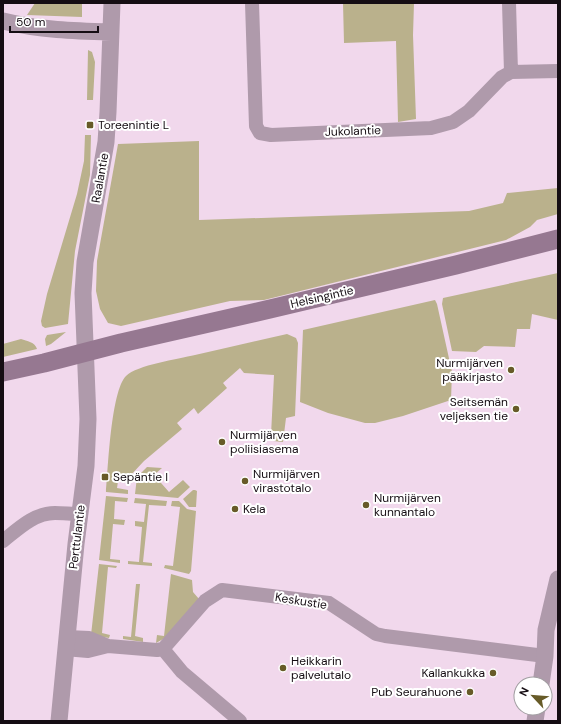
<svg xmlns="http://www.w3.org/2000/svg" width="561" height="724" viewBox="0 0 561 724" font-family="'DM Sans',sans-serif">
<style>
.green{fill:#bab18c}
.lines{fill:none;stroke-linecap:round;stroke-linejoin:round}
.minor{stroke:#af9aab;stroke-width:14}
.tertiary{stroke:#af9aab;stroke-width:17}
.secondary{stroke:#967891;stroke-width:19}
.poi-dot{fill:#675b28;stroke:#fff;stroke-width:1.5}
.labels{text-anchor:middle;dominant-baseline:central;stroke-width:4;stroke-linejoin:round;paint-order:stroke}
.poi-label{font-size:12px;fill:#150d13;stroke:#fff;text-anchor:start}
.street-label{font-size:12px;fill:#150d13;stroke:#fff}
</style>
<rect width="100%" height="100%" fill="#f1d8ec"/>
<path class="green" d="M35,3H82V17L27,15Z
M343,3H414L413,35L416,119L398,122L396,41L344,43Z
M88,50L92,52L95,62L93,100H87Z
M85,135H91L90,175L75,251L68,324L45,328L42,326L41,321L47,294L77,194L84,161Z
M199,141V220L469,211L503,203L507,193L558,188V214L537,220L530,227L506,240L264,300L230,301L121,326L108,323L100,309L96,291L97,261L118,144Z
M558,273V320L532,314L530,329H517L515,347L484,346L476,352L452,351L442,304L443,298Z
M435,300L437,304L452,372L451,400L403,416L375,423H365L328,413L300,402L303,330Z
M66,332L51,344L46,346L45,339L47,335Z
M287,334L296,338L298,343L295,416L286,418L283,442L273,441L271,435L274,375L244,373L240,368L223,383L227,388L198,414L194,408L177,423L182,429L144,461L130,476L119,475L117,488L128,490V494L106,492C108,469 111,391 126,376C137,365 178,359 195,355C226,348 256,341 287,334Z
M21,339C27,341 35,342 37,349L3,357V344Z
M147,467L162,468L154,475L169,492L183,480L190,487L178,498L135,494L137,477Z
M193,490H195L197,491L196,507H189L183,499Z
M106,496L128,498L127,502L115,501L114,519L125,520L124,525L113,524L110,559L120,560V563L99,560Z
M135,498L167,501L166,506L149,505L143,562L152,563V566L128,564V561L139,562L142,527L135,526V521L144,522L146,504L134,503Z
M172,501H179L187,509L196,511L191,571L189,574L164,568L165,565L173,566L180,507L171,506Z
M99,564L117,566L116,568L108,567L102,633L110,635L109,638L91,635Z
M171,574L192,580L193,592L199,599L165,638L156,643L157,635L164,636Z
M136,584H140L135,636L143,638V642L123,639V636L131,637Z"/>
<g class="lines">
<path class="minor" d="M252,3L256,126L260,133L271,135L431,128L453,122L469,111L502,77L511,72L558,71
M509,3L511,72
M3,541C18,529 34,513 55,513C63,513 72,514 80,514
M67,637L89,638L108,646
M65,649L88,651L108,646L157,650L163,649L205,601L222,590L329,603L376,634L385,636L545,656
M163,649L182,672L240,721"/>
<path class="tertiary" d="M3,21C39,30 75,31 111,32
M541,684L545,656L546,630L558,579
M59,721L76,544L86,466L88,419L83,293L85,262L106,142L108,112L112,3
M535,721L537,708"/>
<path class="secondary" d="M3,372L44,363L121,343L270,309L456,265L558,239"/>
</g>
<g class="poi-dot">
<rect x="86" y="121" width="8" height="8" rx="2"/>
<circle cx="511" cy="370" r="4"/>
<circle cx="516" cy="409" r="4"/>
<circle cx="222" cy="442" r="4"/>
<rect x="101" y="473" width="8" height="8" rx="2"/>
<circle cx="245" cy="481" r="4"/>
<circle cx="366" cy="505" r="4"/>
<circle cx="235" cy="509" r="4"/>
<circle cx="283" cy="668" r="4"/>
<circle cx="493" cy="673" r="4"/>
<circle cx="470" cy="692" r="4"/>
</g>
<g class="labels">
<g class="poi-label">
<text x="98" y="125">Toreenintie L</text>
<text x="503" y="363" text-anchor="end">Nurmijärven<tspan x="503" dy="14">pääkirjasto</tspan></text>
<text x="508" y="402" text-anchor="end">Seitsemän<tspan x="508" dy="14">veljeksen tie</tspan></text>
<text x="230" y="435">Nurmijärven<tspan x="230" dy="14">poliisiasema</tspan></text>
<text x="253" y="474">Nurmijärven<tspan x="253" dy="14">virastotalo</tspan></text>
<text x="113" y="477">Sepäntie I</text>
<text x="374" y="498">Nurmijärven<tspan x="374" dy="14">kunnantalo</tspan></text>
<text x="243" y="509">Kela</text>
<text x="291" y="661">Heikkarin<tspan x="291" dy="14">palvelutalo</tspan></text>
<text x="485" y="673" text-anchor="end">Kallankukka</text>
<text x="462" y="692" text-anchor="end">Pub Seurahuone</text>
</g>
<g class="street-label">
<text transform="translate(353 131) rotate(-2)">Jukolantie</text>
<text transform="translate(100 178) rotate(-80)">Raalantie</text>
<text transform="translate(322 297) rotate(-13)">Helsingintie</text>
<text transform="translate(77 537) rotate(-83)">Perttulantie</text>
<text transform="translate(301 601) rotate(9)">Keskustie</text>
</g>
</g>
<rect width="561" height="724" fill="none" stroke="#150d13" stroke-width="8"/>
<g transform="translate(533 696) rotate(296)"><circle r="19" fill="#ffffff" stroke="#a19ea1"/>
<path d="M0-3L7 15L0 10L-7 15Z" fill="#675b28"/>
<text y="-6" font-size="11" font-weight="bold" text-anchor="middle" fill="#150d13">N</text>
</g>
<path d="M10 26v6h88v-6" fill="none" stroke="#150d13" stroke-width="2"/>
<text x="16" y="26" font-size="12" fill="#150d13" stroke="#ffffff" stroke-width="3" paint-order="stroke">50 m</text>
</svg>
